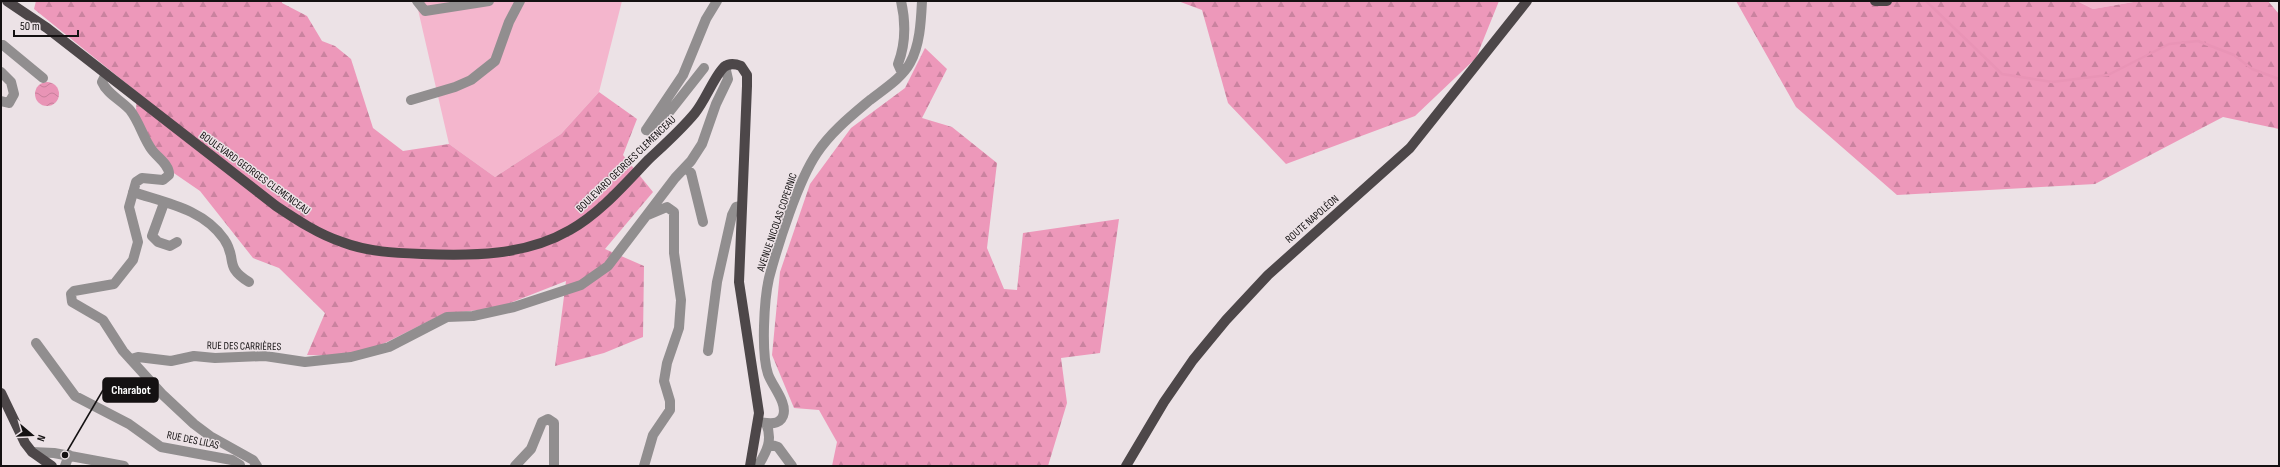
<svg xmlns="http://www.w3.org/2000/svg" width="2280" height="467" viewBox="0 0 2280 467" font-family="'Sofia Sans Condensed',sans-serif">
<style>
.grass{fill:#f4b6cd}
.forest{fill:url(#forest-firs)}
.water{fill:url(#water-waves)}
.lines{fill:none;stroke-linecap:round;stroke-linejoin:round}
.stream{stroke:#e994b6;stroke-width:2.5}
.minor{stroke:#918e8f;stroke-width:10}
.major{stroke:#4d4749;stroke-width:10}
.labels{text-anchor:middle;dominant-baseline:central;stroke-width:3;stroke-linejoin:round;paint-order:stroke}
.street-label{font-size:11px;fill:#141112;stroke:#ece2e6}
.leader{fill:none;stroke:#141112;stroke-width:1.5}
.callout-dot{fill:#141112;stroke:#ece2e6;stroke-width:1.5}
.callout{fill:#141112;stroke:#141112;stroke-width:1.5}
.callout-label{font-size:12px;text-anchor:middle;font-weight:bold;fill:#fff}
</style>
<defs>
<pattern id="forest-firs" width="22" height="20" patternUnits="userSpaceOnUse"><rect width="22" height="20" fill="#ed98ba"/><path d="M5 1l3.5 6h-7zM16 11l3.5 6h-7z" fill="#ca829f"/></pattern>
<pattern id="water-waves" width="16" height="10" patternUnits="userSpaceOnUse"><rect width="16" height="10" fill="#e994b6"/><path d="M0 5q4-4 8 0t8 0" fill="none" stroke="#c77f9b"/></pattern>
</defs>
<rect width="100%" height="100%" fill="#ece2e6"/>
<path class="grass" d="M416,1H622L599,92L561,134L495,177L449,144Z
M2077,1H2139L2093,9Z"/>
<path class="forest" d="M36,1H282V3L307,16L322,41L335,46L351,59L373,128L403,151L449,144L495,177L561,134L599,92L637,119L623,155L653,192L605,249L644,266L643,337L604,353L555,366L566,281L497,308L443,314L385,343L351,356L307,355L325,313L279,268L253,258L200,191L165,167L136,111L137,92L34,9Z
M1178,1H1499L1476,58L1415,116L1286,164L1228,103L1202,10Z
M1736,1H2077L2093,9L2139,1H2268L2279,14V129L2223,117L2095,184L1897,195L1796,107Z
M925,48L947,69L922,118L952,127L997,163L987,248L1004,289L1017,290L1023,233L1119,219L1100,353L1061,358L1067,403L1048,466H832L837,442L819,410L794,408L772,355L780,272L810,184L851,128L905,88Z"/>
<path class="water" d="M35 94a12 12 0 1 1 24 0a12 12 0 1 1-24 0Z"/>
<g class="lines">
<path class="stream" d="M1926,1L2002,74L2052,82L2108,75L2169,44L2198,41L2234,55L2252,69L2279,79"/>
<path class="minor" d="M417,1L425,11L489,1
M901,1C906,23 906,43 898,64L902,73
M3,45L43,78
M1,72L11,82L14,94L9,103L1,101
M106,74L102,82C107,94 121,100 130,110C140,123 143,138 152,150C158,158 170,165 169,175L163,180L142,178L136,182L129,207L138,242L133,260L114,284L74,291L71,294L72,302L103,320L123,351L163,395L194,424L210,436L253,460L257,466
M411,100L455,87L471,80L495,61L509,22L520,1
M646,130L683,75L706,19L717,1
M646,130L651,131L659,125L704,68
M686,168L691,173L703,222
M133,192C166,203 203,209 224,239C238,259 223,266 249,282
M164,203L152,236L158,242L170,246L177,242
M36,343L75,396L129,424L161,447L232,460L240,465
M708,351L717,282L732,215L736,207L741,206
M131,359L138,357L171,361L194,356L215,358L265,356L305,362L351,357L389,347L447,317L473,316L514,307L581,285L608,266L675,178L691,161L702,144L716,104L728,79L725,66
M759,422C767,423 779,426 783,416C788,403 772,386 768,374C761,353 764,300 769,278C778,244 798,181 817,153C831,132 851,116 870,100C884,89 902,78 910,63C920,45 921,21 922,1
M769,444L778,447L792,466
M32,452L54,453L124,466
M65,466L69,455
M515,466L531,449L542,422L548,419L554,423V466
M644,466L653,435L670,410V401L664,381L667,363L679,328L681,300L674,253V212L667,207L648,215
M758,466C767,451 773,440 766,423"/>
<path class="major" d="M7,1L47,28L276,206C297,220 318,234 342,242C368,252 395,253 422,254C472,256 525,256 570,230C600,213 624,185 648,160C664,145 681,130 695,113C705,101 715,75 724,67C729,63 736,64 741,66L747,75V86L739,282L759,413L750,466
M1875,1H1887
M1,393L25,443L32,452L52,466
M1126,466L1164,402L1193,360L1226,320L1268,275L1410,148L1527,1"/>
</g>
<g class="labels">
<g class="street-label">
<text transform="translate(626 164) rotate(-44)">BOULEVARD GEORGES CLEMENCEAU</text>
<text transform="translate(255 173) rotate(36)">BOULEVARD GEORGES CLEMENCEAU</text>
<text transform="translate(1312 219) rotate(-41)">ROUTE NAPOLÉON</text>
<text transform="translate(777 222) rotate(-71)">AVENUE NICOLAS COPERNIC</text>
<text transform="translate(244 346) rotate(1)">RUE DES CARRIÈRES</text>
<text transform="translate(193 440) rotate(12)">RUE DES LILAS</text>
</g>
</g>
<path class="leader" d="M65 455L103 390"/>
<circle class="callout-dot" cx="65" cy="455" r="4"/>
<rect class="callout" x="103" y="378" width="55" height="24" rx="4"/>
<g class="callout-label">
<text x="131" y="394">Charabot</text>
</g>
<rect width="2280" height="467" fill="none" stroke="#141112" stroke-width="4"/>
<g transform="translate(32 435) rotate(109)" stroke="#ece2e6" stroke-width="3" paint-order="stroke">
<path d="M0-3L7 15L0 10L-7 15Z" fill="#141112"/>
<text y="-6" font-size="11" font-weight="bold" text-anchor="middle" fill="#141112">N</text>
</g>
<path d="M14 30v6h64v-6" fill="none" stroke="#141112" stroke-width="2"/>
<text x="20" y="30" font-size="12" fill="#141112" stroke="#ece2e6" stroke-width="3" paint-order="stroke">50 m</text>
</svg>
